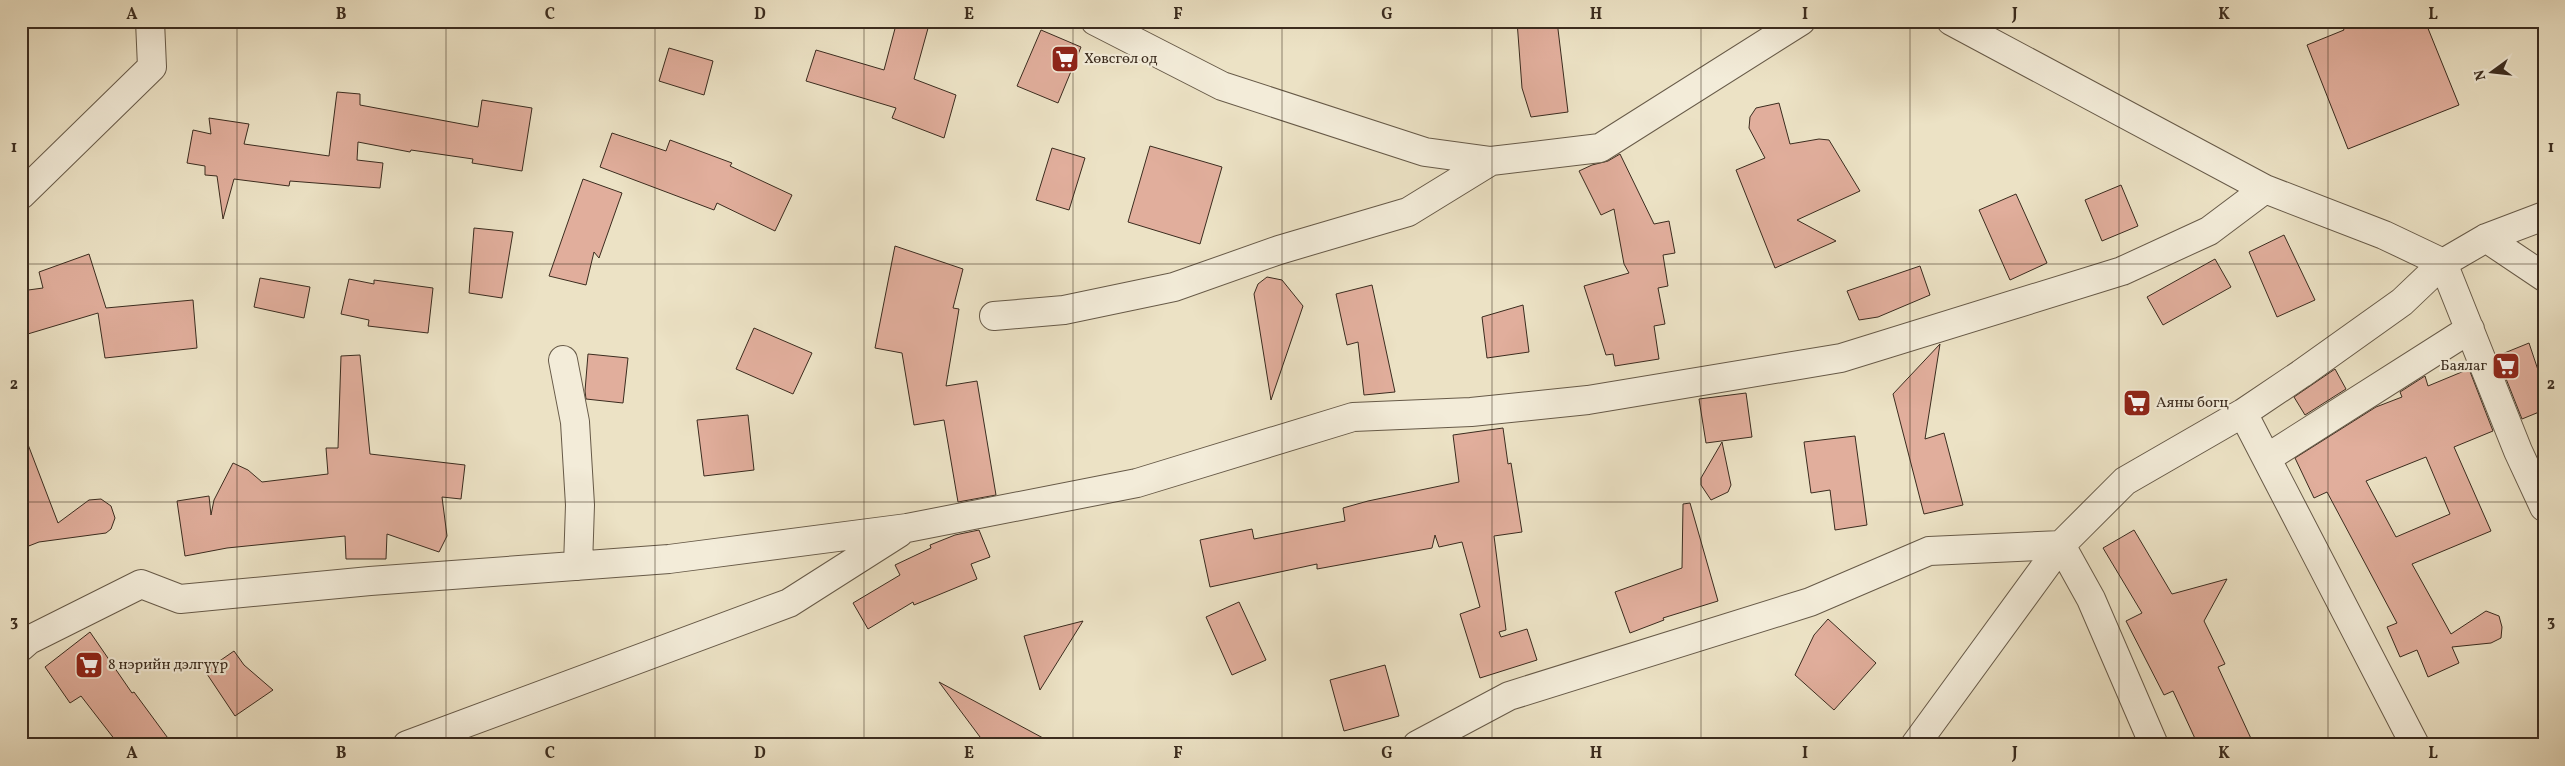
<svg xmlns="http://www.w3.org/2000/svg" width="2565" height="766" viewBox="0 0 2565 766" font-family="Vollkorn,serif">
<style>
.building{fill:#e1ae9c;stroke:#3b2c1f;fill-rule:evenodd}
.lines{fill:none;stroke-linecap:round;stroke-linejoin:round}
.minor-casing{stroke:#675a48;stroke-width:30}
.minor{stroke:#f3ecd9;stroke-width:28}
.grid{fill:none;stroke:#3b2c1f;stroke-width:1;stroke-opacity:0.55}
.labels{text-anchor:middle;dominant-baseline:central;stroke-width:4.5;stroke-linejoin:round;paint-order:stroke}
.poi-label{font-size:15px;fill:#3b2c1f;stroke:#f3ecd9;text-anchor:start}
.neatline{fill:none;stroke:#3b2c1f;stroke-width:2}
.grid-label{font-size:16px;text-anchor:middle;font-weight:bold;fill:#3b2c1f}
</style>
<rect width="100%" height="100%" fill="#ece2c5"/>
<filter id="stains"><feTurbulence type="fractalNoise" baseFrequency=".004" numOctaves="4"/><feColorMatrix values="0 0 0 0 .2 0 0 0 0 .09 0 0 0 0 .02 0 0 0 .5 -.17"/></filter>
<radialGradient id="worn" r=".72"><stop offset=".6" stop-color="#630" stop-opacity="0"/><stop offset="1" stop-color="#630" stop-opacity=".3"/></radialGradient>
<path class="building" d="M897,21H930L914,79L956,95L944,138L892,118L896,108L806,81L816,50L884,70Z
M1517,21H1557L1568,112L1531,117L1522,88Z
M2340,21H2425L2459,105L2348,149L2307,45L2344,30Z
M1041,30L1081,47L1058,103L1017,86Z
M669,48L713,61L704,95L659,81Z
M337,92L360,94V105L478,127L482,100L532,108L522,171L472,163L473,159L411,150L410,152L358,142L357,160L383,163L380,188L290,181L289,186L234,179L223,219L217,176L205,175V166L187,163L193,130L211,134L209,118L249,124L244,144L329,156Z
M1779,103L1790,144L1819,139L1829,140L1860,191L1797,220L1836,241L1775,268L1736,170L1765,158L1749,128L1750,117L1756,108Z
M612,133L666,151L670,140L732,163L730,166L792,195L775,231L717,203L714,210L600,167Z
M1150,146L1222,167L1200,244L1128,222Z
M1052,148L1085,158L1069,210L1036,200Z
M1620,154L1654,224L1669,221L1675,253L1663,255L1668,286L1658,288L1665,324L1654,326L1659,359L1615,366L1613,354L1606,355L1584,286L1629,273L1624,264L1614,209L1601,215L1579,171L1592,165L1608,161Z
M583,179L622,193L599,258L594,252L586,285L549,276Z
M2121,185L2138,226L2102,241L2085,200Z
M2016,194L2047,263L2010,280L1979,210Z
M474,228L513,232L502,298L469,293Z
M2284,235L2315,300L2277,317L2249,252Z
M895,246L963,269L953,308L959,309L946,386L977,381L996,495L958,502L944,420L914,425L902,353L875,348Z
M89,254L106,308L193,300L197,348L105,358L98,313L21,336V291L43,288L39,272Z
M2215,259L2231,287L2163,325L2147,297Z
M1920,266L1930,295L1878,317L1859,320L1847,291Z
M1267,277L1282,280L1303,306L1271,400L1254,294L1258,284Z
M260,278L310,287L304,318L254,307Z
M349,279L374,284V280L433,288L428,333L368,326L369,320L341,314Z
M1372,285L1395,392L1364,395L1358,342L1347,345L1336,294Z
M1523,305L1529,352L1487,358L1482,317Z
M754,328L812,353L793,394L736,369Z
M2529,343L2544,388V410L2522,419L2497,356Z
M1940,344L1925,439L1944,433L1963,505L1924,514L1893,394Z
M588,354L628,358L623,403L586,399L585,391Z
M360,355L370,454L465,465L461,499L442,497L447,536L439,552L387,534L386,559H346L345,536L227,548L185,556L177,501L209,496L211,515L214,500L233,463L248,470L262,482L328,474L326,448H338L341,356Z
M2335,369L2346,389L2305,415L2294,397Z
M2469,369L2493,431L2454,447L2491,531L2412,564L2451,634L2486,611L2499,616L2502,627L2501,638L2491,643L2452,647L2459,663L2428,677L2417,650L2400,657L2387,627L2397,623L2327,492L2314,498L2295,458L2376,407L2402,397L2400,392L2425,376L2428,386ZM2426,457L2450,514L2396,537L2366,481Z
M1746,393L1752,437L1706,443L1699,399Z
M748,415L754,470L704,476L697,420Z
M1503,428L1508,464L1511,463L1522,532L1494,536L1506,630L1499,632L1501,637L1527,629L1537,660L1480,678L1460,614L1480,607L1462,542L1439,547L1435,535L1432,548L1317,569V564L1210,587L1200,540L1252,529L1254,539L1345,521L1343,508L1368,501L1459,482L1453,435Z
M21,434H24L58,523L89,500L101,499L111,506L115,518L111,529L106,533L39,542L21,549Z
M1855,436L1867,525L1835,530L1830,490L1811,493L1804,442Z
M1722,442L1731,485L1728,492L1711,500L1701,485V478Z
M1690,503L1718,601L1663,618L1664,620L1630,633L1615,592L1682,568L1683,504Z
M979,530L990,557L971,564L977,579L914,605L913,602L868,629L853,603L900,575L895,565L931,548L930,545L955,535Z
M2134,530L2172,594L2227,579L2204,621L2225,664L2218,667L2254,745H2198L2173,691L2164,695L2126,621L2142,613L2103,548Z
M1239,602L1266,660L1232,675L1206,617Z
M1828,619L1876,663L1834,710L1795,675L1814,635Z
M1083,621L1040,690L1024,636Z
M90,632L132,693L134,692L173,745H119L81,696L70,703L45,667Z
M234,651L244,665L273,690L235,716L205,671Z
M1385,665L1399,716L1344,731L1330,680Z
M939,682L1056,745H986Z"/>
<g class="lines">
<defs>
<path id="minor" d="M1095,21L1222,86L1425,152L1491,161L1600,148L1801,21
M1951,21L2265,189L2384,235L2443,263L2518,451L2544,507
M21,195L152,67L150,21
M2486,238L2544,277
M994,316L1064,310L1174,287L1279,250L1408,212L1491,161
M563,360L575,422L580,505L578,566
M2243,413L2415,745
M2267,458L2470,329
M21,647L29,640L141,584L180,599L370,581L669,559L907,528L1137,483L1353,417L1471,412L1588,400L1841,358L2122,271L2209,231L2265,189
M407,745L789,603L899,533
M1417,745L1509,696L1810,602L1929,551L2061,545L2091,599L2154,745
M1915,745L2061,545L2125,481L2243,413L2301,374L2402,302L2443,263L2486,238L2544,216"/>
</defs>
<use href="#minor" class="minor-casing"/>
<use href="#minor" class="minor"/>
</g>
<path class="grid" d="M237,21V745M446,21V745M655,21V745M864,21V745M1073,21V745M1282,21V745M1492,21V745M1701,21V745M1910,21V745M2119,21V745M2328,21V745M21,264H2544M21,502H2544"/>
<defs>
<symbol id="supermarket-square" viewBox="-11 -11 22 22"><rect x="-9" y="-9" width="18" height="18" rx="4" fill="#8f2418" stroke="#f3ecd9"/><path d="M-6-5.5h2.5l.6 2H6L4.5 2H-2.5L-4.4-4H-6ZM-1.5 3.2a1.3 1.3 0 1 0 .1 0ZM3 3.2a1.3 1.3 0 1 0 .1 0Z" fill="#fff"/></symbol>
</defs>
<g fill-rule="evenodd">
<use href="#supermarket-square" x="1049" y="43" width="32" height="32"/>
<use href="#supermarket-square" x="2490" y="350" width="32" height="32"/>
<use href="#supermarket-square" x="2121" y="387" width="32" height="32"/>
<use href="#supermarket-square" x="73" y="649" width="32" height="32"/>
</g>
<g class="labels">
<g class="poi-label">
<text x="1084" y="59">Хөвсгөл од</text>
<text x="2487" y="366" text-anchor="end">Баялаг</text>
<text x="2156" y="403">Аяны богц</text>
<text x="108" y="665">8 нэрийн дэлгүүр</text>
</g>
</g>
<rect width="2565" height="766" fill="none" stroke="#ece2c5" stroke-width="55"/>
<g transform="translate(2492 72) rotate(255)" stroke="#f3ecd9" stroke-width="4" paint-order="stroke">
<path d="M0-4L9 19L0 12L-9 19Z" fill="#3b2c1f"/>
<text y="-8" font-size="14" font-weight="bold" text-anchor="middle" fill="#3b2c1f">N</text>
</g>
<rect x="28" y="28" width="2510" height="710" class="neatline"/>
<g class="grid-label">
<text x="132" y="19">A</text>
<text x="341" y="19">B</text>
<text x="550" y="19">C</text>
<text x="760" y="19">D</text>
<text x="969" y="19">E</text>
<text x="1178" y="19">F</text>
<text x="1387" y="19">G</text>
<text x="1596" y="19">H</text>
<text x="1805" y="19">I</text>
<text x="2015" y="19">J</text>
<text x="2224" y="19">K</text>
<text x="2433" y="19">L</text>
<text x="14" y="152">1</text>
<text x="2551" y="152">1</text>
<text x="14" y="389">2</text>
<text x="2551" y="389">2</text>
<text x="14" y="626">3</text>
<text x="2551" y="626">3</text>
<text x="132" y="758">A</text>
<text x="341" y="758">B</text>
<text x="550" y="758">C</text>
<text x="760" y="758">D</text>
<text x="969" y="758">E</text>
<text x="1178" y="758">F</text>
<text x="1387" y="758">G</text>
<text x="1596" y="758">H</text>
<text x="1805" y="758">I</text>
<text x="2015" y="758">J</text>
<text x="2224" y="758">K</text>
<text x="2433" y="758">L</text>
</g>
<rect width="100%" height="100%" filter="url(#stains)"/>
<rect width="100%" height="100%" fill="url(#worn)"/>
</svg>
